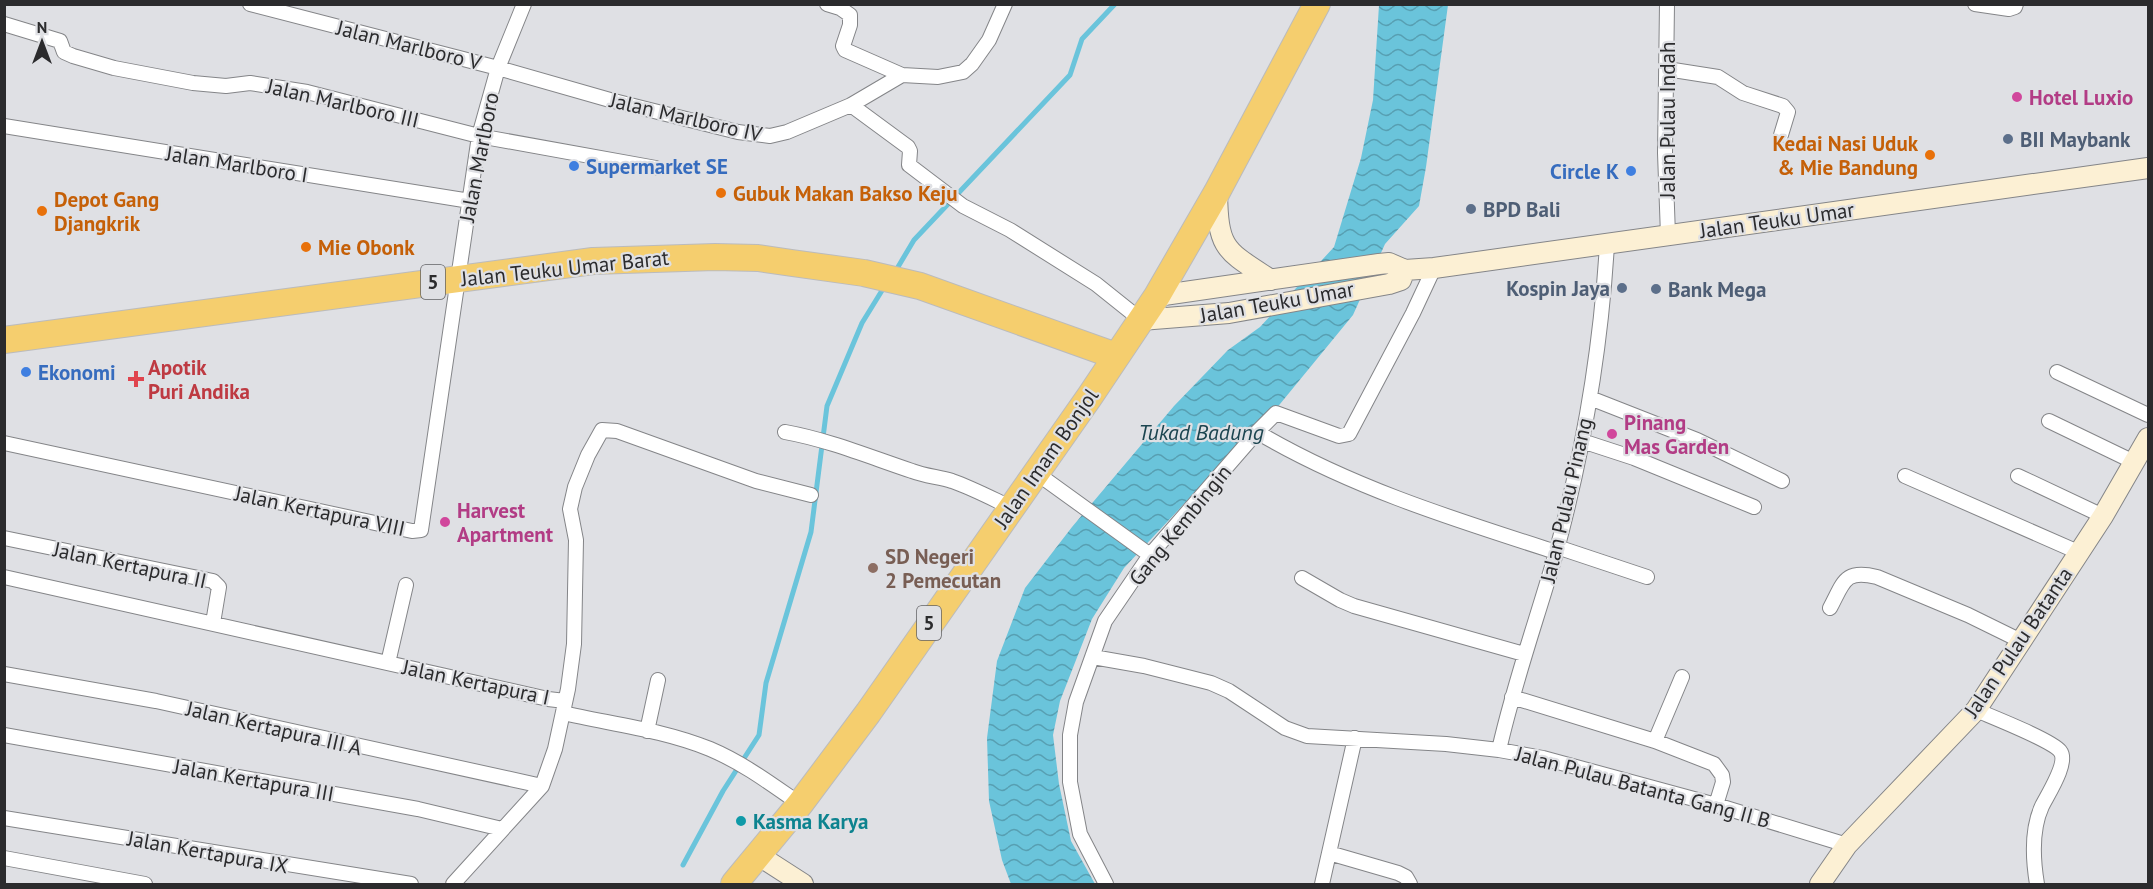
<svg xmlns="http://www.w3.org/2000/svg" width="2153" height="889" viewBox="0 0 2153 889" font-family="'PT Sans',sans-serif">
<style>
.water{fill:url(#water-waves)}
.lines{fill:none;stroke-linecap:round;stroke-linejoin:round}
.stream{stroke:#6ac4db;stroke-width:5}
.street-casing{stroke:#848588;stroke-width:16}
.secondary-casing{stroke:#848588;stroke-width:22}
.highway-casing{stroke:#bbbbbc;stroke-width:28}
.street{stroke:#fff;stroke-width:14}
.secondary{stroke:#fcf0d4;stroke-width:20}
.highway{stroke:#f5ce6e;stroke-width:26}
.hotel-dot{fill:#d1479c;stroke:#dfe0e4;stroke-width:2}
.service-dot{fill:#5c6f8a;stroke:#dfe0e4;stroke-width:2}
.food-dot{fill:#e8710a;stroke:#dfe0e4;stroke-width:2}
.shop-dot{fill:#3f7fe0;stroke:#dfe0e4;stroke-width:2}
.health-dot{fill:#e0444e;stroke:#dfe0e4;stroke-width:2}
.education-dot{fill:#8d6e63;stroke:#dfe0e4;stroke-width:2}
.culture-dot{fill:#0f9aa8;stroke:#dfe0e4;stroke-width:2}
.labels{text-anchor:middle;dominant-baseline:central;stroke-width:4.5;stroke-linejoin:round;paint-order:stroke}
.shield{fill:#dfe0e4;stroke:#616164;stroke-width:1.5}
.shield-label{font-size:20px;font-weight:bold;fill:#2b2b2d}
.street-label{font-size:21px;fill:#2b2b2d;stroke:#dfe0e4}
.hotel-label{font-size:21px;font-weight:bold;fill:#b23c85;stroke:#dfe0e4;text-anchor:start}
.service-label{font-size:21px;font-weight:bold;fill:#4e5e75;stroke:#dfe0e4;text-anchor:start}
.food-label{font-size:21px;font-weight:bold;fill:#c56008;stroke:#dfe0e4;text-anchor:start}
.shop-label{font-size:21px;font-weight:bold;fill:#366cbe;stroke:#dfe0e4;text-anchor:start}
.health-label{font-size:21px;font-weight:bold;fill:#be3a42;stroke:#dfe0e4;text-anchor:start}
.education-label{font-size:21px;font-weight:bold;fill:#785e54;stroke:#dfe0e4;text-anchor:start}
.culture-label{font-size:21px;font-weight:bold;fill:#0d838f;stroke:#dfe0e4;text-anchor:start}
.water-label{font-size:22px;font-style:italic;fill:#1c4550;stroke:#dfe0e4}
</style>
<defs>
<pattern id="water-waves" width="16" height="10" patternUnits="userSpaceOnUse" patternTransform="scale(1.5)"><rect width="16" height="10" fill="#6ac4db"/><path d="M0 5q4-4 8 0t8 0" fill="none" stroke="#579fb2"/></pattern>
</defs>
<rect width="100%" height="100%" fill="#dfe0e4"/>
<path class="water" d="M1379,5H1448L1426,167L1419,206L1385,244L1353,315L1271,415L1212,474L1124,568L1092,619L1060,701L1053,735L1059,784L1071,841L1095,884H1011L1002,860L989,801L987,738L997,661L1025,588L1072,527L1174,406L1228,350L1260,327L1334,247L1361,158L1373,100Z"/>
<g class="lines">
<path class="stream" d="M895,272L914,240L1070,75L1082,39L1115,4
M683,865L723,791L759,735L766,683L811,532L827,406L862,323L886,284"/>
<defs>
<path id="street" d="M250,4L498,68L610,100L738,132L770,136L787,132L851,105L902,75L938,77L963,72L972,64L989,40L1005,4
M827,4L840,8L850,15V25L843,46L845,50L902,75
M1667,4L1665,153L1668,235
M1975,4L2009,9L2015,7L2016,4
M4,24L60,41L64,52L73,56L114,68L193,83L226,86L250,83L307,92L479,136L656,168
M1667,69L1718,77L1743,93L1783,106L1788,112L1781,135
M851,105L908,147L910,151L909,165L963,206L1010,230L1096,284L1141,320
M4,126L470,201
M2057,372L2148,415
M1590,398L1697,440L1782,481
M2049,421L2134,462
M785,432C829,440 870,457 912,471C925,476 939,477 952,481C972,488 991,498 1010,507
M1257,432C1350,487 1453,519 1556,552
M1582,441L1634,458L1754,507
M4,443L412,531L421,530L479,136L498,68L524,4
M1035,472L1150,555
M1905,476L2078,552
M2018,476L2103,516
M4,538L213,581L219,587L213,623
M1557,547L1647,577
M4,577L548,699L565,701
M1302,578L1340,600L1354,606L1524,654
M1830,608C1844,582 1844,569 1877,577L1968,615L2021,641
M1093,657L1144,666L1211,683L1229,691L1285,728L1307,736L1446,744L1499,750L1543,758L1716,805L1847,845
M388,663L406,585
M4,674L156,701L542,786
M1512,697L1655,741L1714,764L1722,775L1723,782L1716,805
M1976,710C1992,717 2051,740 2060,751C2069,762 2048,794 2042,806C2031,830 2033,860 2037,884
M563,713C611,724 664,730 710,749C743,763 771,784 800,804
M647,731L658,680
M4,735L418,809L502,829
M1655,741L1682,677
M1499,750C1514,683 1537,619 1556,553C1583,453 1601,348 1607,244
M4,818L411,884
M1329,853L1398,873L1406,877L1410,884
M4,858L145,884
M453,884L542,786L555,749L568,689L574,644L576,540L570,509L575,487L588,455L602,430L617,431L756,481L811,495
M1106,884L1080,834L1070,782V735L1076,702L1105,621L1150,555L1257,432L1276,413L1339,436L1349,434L1413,313L1434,268
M1322,884L1355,738"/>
<path id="secondary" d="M1217,192C1218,250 1225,250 1271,280
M1157,296L1379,264L1389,263L1405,270L1434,268L2148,168
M1141,320L1229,313L1389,284L1401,280L1405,270
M758,855L803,884
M1820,884L1847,845L1976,710L2103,516L2148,438"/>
<path id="highway" d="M4,340L593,261L715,257L758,258L792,263L864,273L920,286L1116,356
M734,884L800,804L868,713L1090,396L1157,296L1217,192L1317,4"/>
</defs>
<use href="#street" class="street-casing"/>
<use href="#secondary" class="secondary-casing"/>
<use href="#highway" class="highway-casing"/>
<use href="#street" class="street"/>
<use href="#secondary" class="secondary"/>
<use href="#highway" class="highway"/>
</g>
<g class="hotel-dot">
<circle cx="2017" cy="97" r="6"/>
<circle cx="1612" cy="434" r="6"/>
<circle cx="445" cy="522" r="6"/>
</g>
<g class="service-dot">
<circle cx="2008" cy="139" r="6"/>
<circle cx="1471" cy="209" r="6"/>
<circle cx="1622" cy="288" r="6"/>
<circle cx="1656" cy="289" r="6"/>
</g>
<g class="food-dot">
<circle cx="1930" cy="155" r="6"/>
<circle cx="721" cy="193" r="6"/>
<circle cx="42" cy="211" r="6"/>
<circle cx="306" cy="247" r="6"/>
</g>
<g class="shop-dot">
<circle cx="574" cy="166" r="6"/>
<circle cx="1631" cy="171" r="6"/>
<circle cx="26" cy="372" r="6"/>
</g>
<path class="health-dot" d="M133 370h6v6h6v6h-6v6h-6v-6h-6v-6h6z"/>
<circle class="education-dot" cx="873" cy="568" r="6"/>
<circle class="culture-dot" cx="741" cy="821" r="6"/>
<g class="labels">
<g class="shield">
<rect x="421" y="265" width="24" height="34" rx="4.5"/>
<rect x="917" y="606" width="24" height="34" rx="4.5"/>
</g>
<g class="shield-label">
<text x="433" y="282">5</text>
<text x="929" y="623">5</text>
</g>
<g class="street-label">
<text transform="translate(409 45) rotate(14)">Jalan Marlboro V</text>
<text transform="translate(343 103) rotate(13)">Jalan Marlboro III</text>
<text transform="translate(686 117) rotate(13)">Jalan Marlboro IV</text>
<text transform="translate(1667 120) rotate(-90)">Jalan Pulau Indah</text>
<text transform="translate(479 157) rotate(-79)">Jalan Marlboro</text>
<text transform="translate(237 164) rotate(9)">Jalan Marlboro I</text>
<text transform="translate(1777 220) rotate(-8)">Jalan Teuku Umar</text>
<text transform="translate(565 268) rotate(-6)">Jalan Teuku Umar Barat</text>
<text transform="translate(1277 302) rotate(-10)">Jalan Teuku Umar</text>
<text transform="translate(1046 458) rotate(-55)">Jalan Imam Bonjol</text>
<text transform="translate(1566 500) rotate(-77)">Jalan Pulau Pinang</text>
<text transform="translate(320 511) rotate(12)">Jalan Kertapura VIII</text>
<text transform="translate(1180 525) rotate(-51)">Gang Kembingin</text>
<text transform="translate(130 565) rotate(12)">Jalan Kertapura II</text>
<text transform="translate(2018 642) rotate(-56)">Jalan Pulau Batanta</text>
<text transform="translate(476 682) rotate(12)">Jalan Kertapura I</text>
<text transform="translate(274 728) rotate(13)">Jalan Kertapura III A</text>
<text transform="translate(254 780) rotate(10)">Jalan Kertapura III</text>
<text transform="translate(1643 787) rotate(15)">Jalan Pulau Batanta Gang II B</text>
<text transform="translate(208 852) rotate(10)">Jalan Kertapura IX</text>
</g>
<g class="hotel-label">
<text x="2029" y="97">Hotel Luxio</text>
<text x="1624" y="422">Pinang<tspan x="1624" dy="24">Mas Garden</tspan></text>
<text x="457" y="510">Harvest<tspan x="457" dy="24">Apartment</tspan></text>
</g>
<g class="service-label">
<text x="2020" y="139">BII Maybank</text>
<text x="1483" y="209">BPD Bali</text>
<text x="1610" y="288" text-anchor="end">Kospin Jaya</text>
<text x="1668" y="289">Bank Mega</text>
</g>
<g class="food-label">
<text x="1918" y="143" text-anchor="end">Kedai Nasi Uduk<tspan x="1918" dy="24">&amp; Mie Bandung</tspan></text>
<text x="733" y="193">Gubuk Makan Bakso Keju</text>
<text x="54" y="199">Depot Gang<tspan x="54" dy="24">Djangkrik</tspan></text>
<text x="318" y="247">Mie Obonk</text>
</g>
<g class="shop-label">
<text x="586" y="166">Supermarket SE</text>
<text x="1619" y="171" text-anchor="end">Circle K</text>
<text x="38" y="372">Ekonomi</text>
</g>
<g class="health-label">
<text x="148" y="367">Apotik<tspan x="148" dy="24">Puri Andika</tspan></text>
</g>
<g class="education-label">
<text x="885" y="556">SD Negeri<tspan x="885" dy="24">2 Pemecutan</tspan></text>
</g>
<g class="culture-label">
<text x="753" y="821">Kasma Karya</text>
</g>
<g class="water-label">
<text x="1201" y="432">Tukad Badung</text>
</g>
</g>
<rect width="2153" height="889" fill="none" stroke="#2b2b2d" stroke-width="12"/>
<g transform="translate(42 42)" stroke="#dfe0e4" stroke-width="4.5" paint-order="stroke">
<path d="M0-4.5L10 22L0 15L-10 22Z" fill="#2b2b2d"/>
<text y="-9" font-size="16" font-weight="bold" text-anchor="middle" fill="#2b2b2d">N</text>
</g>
</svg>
